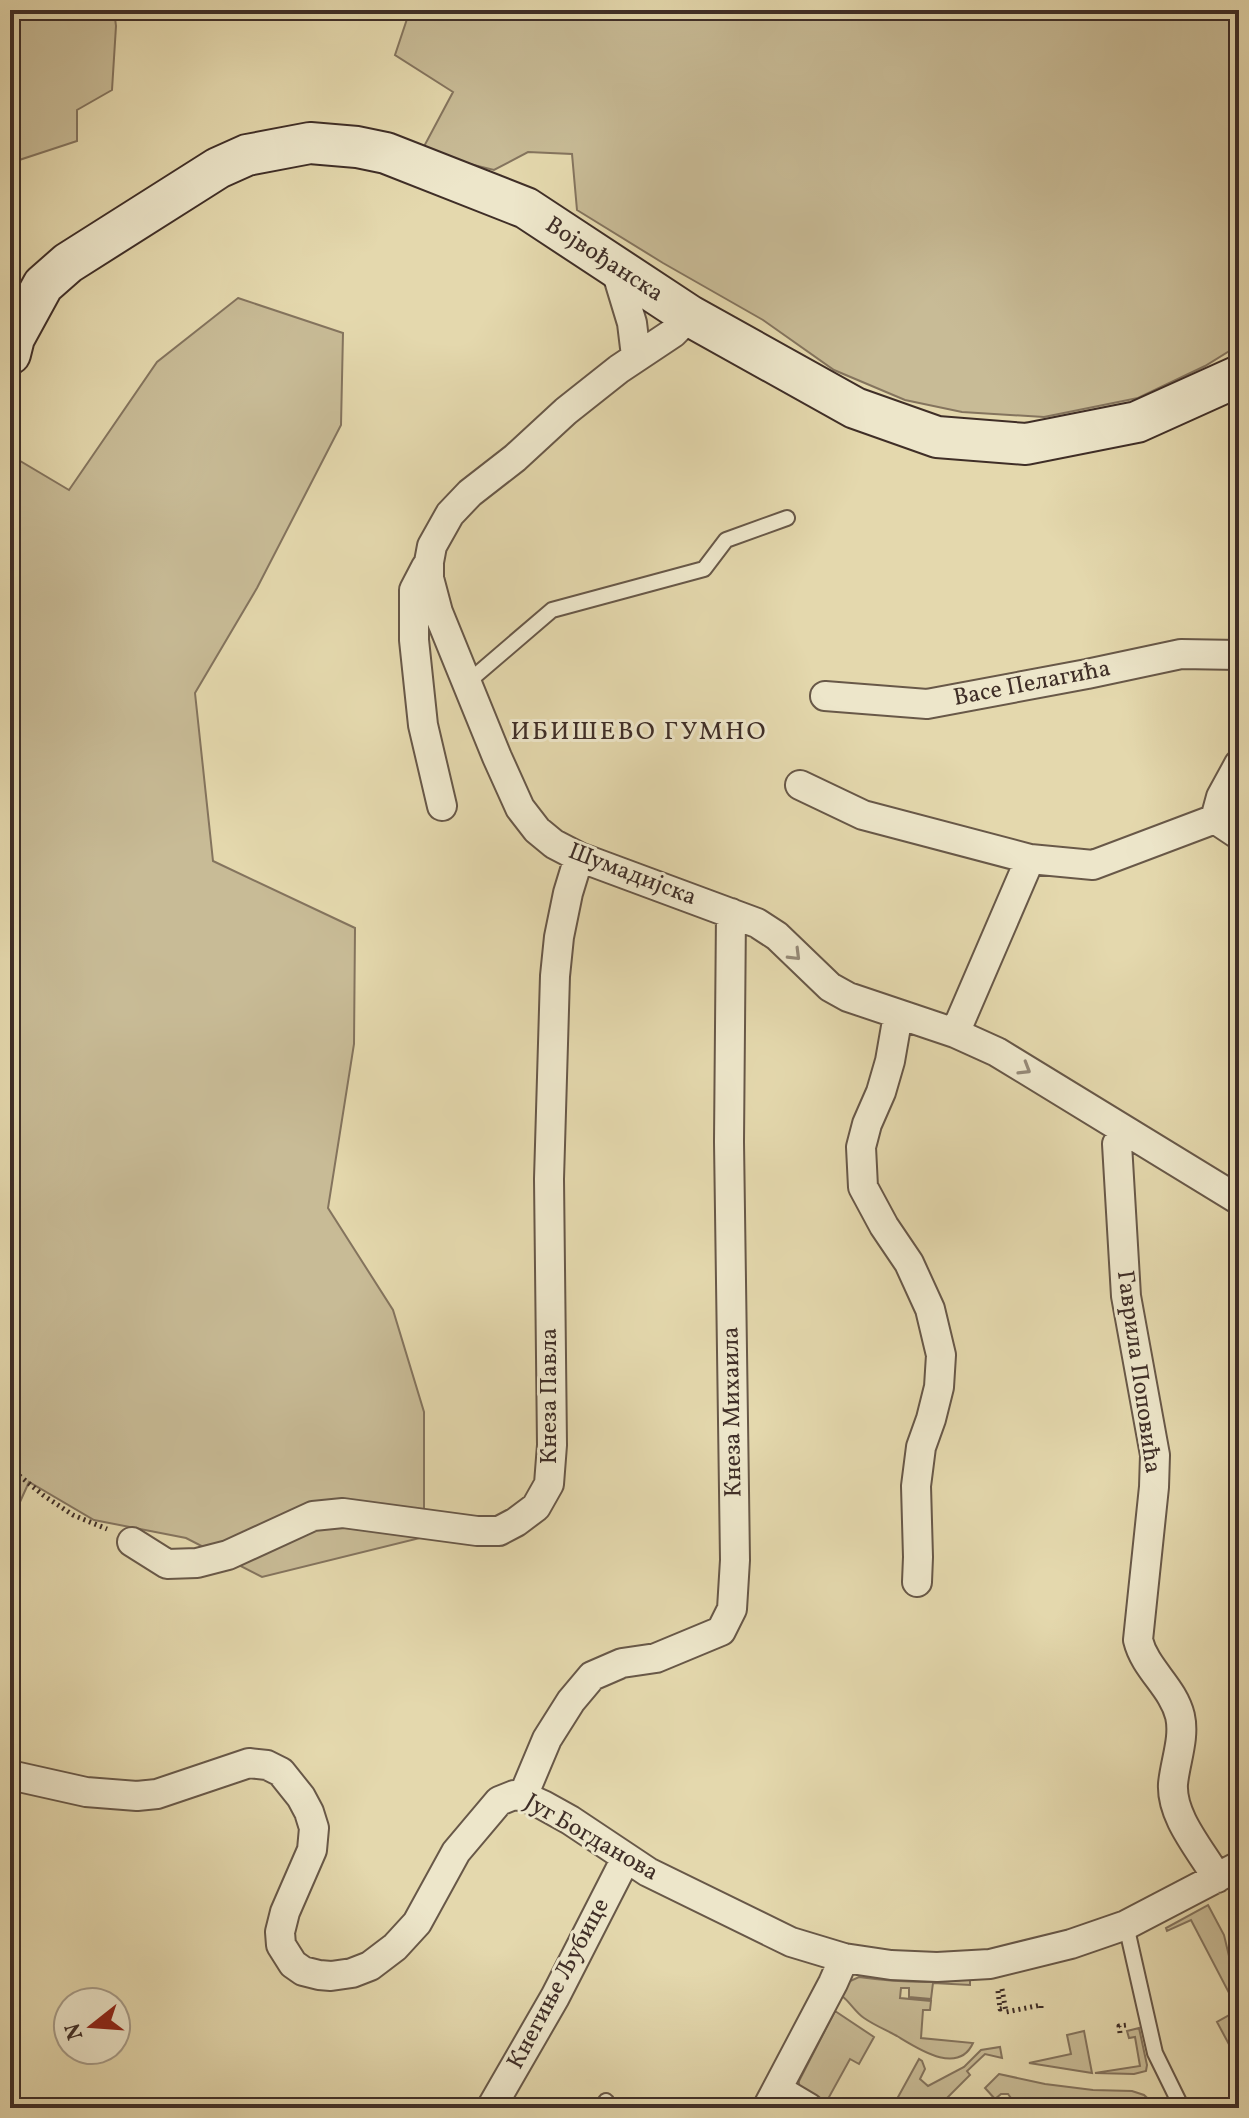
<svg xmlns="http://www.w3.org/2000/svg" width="1249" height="2118" viewBox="0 0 1249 2118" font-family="Vollkorn,serif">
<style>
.green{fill:#c8bb96;stroke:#84745e;stroke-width:2}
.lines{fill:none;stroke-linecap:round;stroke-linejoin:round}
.lane-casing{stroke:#685848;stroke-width:18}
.street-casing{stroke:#685848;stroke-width:32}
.secondary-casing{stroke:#3f2e27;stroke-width:44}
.path{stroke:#3f2e27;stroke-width:5;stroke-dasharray:2 4;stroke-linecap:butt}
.lane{stroke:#ede6ca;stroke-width:14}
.street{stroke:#ede6ca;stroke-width:28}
.secondary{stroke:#ede6ca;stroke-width:40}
.oneway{stroke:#968a78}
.labels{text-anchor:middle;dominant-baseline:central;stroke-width:6;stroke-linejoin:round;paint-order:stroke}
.street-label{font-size:24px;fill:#3f2e27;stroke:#ede6ca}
.neighbourhood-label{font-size:26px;letter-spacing:2px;fill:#3f2e27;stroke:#ede6ca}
</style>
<rect width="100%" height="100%" fill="#e4d8ad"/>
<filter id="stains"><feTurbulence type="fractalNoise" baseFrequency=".0025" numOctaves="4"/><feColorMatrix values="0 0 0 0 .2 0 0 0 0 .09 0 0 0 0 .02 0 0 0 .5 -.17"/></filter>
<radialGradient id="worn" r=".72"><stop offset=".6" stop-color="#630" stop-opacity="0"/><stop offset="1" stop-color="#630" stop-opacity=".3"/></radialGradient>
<path class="green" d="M10,10H114L116,26L112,90L77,110V141L10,163Z
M410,10H1239V345L1205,366L1138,398L1044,417L962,412L905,400L834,370L763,320L663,263L577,210L572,154L528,152L494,170L421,152L453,92L395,55Z
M238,298L343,333L341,425L257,588L195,693L213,861L355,928L354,1044L328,1208L393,1310L424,1412V1537L262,1577L186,1538L94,1520L29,1482L10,1524V455L69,490L157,362Z
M1208,1905L1224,1935L1239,1998V2063L1217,2022L1238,2010L1191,1920L1167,1931L1166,1928Z
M859,1977C895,1982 934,1984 970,1979V1985L933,1983L931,1999L909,1997V1988H901L900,1998L931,2001L930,2010H923L921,2038L973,2043C958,2076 917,2048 897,2036C886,2030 874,2025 864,2018C855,2012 850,2002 842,1996L848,1982Z
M835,2011L874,2037L859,2064L850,2059L823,2108L799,2086V2081Z
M1139,2028L1147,2065L1146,2071L1134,2074L1095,2073L1140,2066L1135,2037L1129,2038L1127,2031Z
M1084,2031L1092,2073L1029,2063L1071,2054L1067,2035Z
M1000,2047L1002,2058L985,2054L967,2071L970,2075L937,2108H892L919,2059L922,2061L925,2069L920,2079L928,2086L964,2067L981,2050Z
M999,2074L1045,2084L1093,2090L1132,2091L1144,2095L1158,2108H1047L1038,2099L1029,2108H1009L1013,2101L1008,2094H1001L995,2099L985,2088Z"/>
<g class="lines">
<defs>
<path id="lane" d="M468,682L552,610L704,569L726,540L787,518
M1126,1925L1155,2053L1182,2108
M602,2108L606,2101"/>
<path id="street" d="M615,267L632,323L636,356
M690,316L673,333L619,369L566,411L515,458L470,493L450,514L432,546L429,562V578L438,612L497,757L520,808L537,830L554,844L579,857L757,923L777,936L830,987L848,997L955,1033L997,1052L1239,1200
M426,567L414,590V640L423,725L442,806
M825,696L927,704L1087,674L1181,654L1239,655
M800,785L863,815L1030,859L1093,865L1215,819L1221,797L1239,764
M1215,819L1239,835
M898,1015L890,1061L881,1092L867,1124L861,1147L863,1187L884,1226L909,1263L930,1309L941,1355L939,1387L931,1419L921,1447L916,1486L918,1557L917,1582
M955,1033L1030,859
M1128,1133L1117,1144L1126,1296L1155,1455L1154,1487L1138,1640C1145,1669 1173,1687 1180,1716C1185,1738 1175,1762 1173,1784C1171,1817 1201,1850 1217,1878
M132,1542L167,1564L197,1563L228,1555L313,1516L343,1513L477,1531H499L516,1522L536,1507L549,1484L552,1445L549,1179L555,976L559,937L568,893L579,857
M10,1775L86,1792L137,1796L157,1794L249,1763L267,1765L281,1772L301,1797L309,1812L314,1828L312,1850L285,1912L280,1932L281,1945L293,1964L303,1971L319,1975L331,1976L352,1973L370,1966L395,1947L417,1923L456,1852L499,1801L514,1795L523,1796L543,1805L570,1820L648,1872L791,1942L844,1958L891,1965L937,1967L990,1964L1071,1944L1126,1925L1239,1866
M523,1796L547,1739L571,1701L592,1676L622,1663L656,1658L721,1631L732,1609L735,1560L729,1142L731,913
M777,2089L809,2108
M491,2108L555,1997L626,1858
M767,2108L833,1983L844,1958"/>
<path id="secondary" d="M10,354L14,338L43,285L68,263L218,168L247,155L310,143L357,147L386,153L526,208L690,316L855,408L937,437L1026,444L1137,422L1239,376"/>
</defs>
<use href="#lane" class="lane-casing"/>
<use href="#street" class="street-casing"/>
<use href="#secondary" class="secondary-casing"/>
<path class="path" d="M10,1468L43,1495L73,1515L107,1529
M1234,1789L1239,1787
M1002,1989L1006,2012L1041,2005V2008
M998,1991L1000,2009L1005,2008
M1120,2033L1119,2026L1127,2025"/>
<use href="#lane" class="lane"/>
<use href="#street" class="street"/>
<use href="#secondary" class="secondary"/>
</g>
<defs><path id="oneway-chevron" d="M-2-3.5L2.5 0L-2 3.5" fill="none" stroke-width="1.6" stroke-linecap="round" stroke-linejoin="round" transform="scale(2)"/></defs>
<g class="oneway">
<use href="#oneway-chevron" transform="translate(795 955) rotate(45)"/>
<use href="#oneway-chevron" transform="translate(1025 1069) rotate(31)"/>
</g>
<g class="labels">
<g class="street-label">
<text transform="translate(604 260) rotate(33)">Војвођанска</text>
<text transform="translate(1032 684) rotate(-11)">Васе Пелагића</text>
<text transform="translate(632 875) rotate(21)">Шумадијска</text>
<text transform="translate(1138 1372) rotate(82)">Гаврила Поповића</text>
<text transform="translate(550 1396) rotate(-90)">Кнеза Павла</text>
<text transform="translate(733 1412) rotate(-91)">Кнеза Михаила</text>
<text transform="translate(591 1838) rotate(30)">Југ Богданова</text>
<text transform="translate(559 1984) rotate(-62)">Кнегиње Љубице</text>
</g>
<g class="neighbourhood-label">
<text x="639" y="732">ИБИШЕВО ГУМНО</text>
</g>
</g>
<rect width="1249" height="2118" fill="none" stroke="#e4d8ad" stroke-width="40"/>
<rect x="12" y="12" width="1225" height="2094" fill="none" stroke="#3f2e27" stroke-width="4"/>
<rect x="20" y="20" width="1209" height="2078" fill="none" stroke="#3f2e27" stroke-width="2"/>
<g transform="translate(92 2026) rotate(253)"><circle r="38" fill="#ede6ca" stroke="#a79c89" stroke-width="2"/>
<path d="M0-6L14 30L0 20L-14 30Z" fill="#8f2418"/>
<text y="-12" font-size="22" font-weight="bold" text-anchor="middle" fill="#3f2e27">N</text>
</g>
<rect width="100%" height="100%" filter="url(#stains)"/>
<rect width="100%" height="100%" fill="url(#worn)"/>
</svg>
